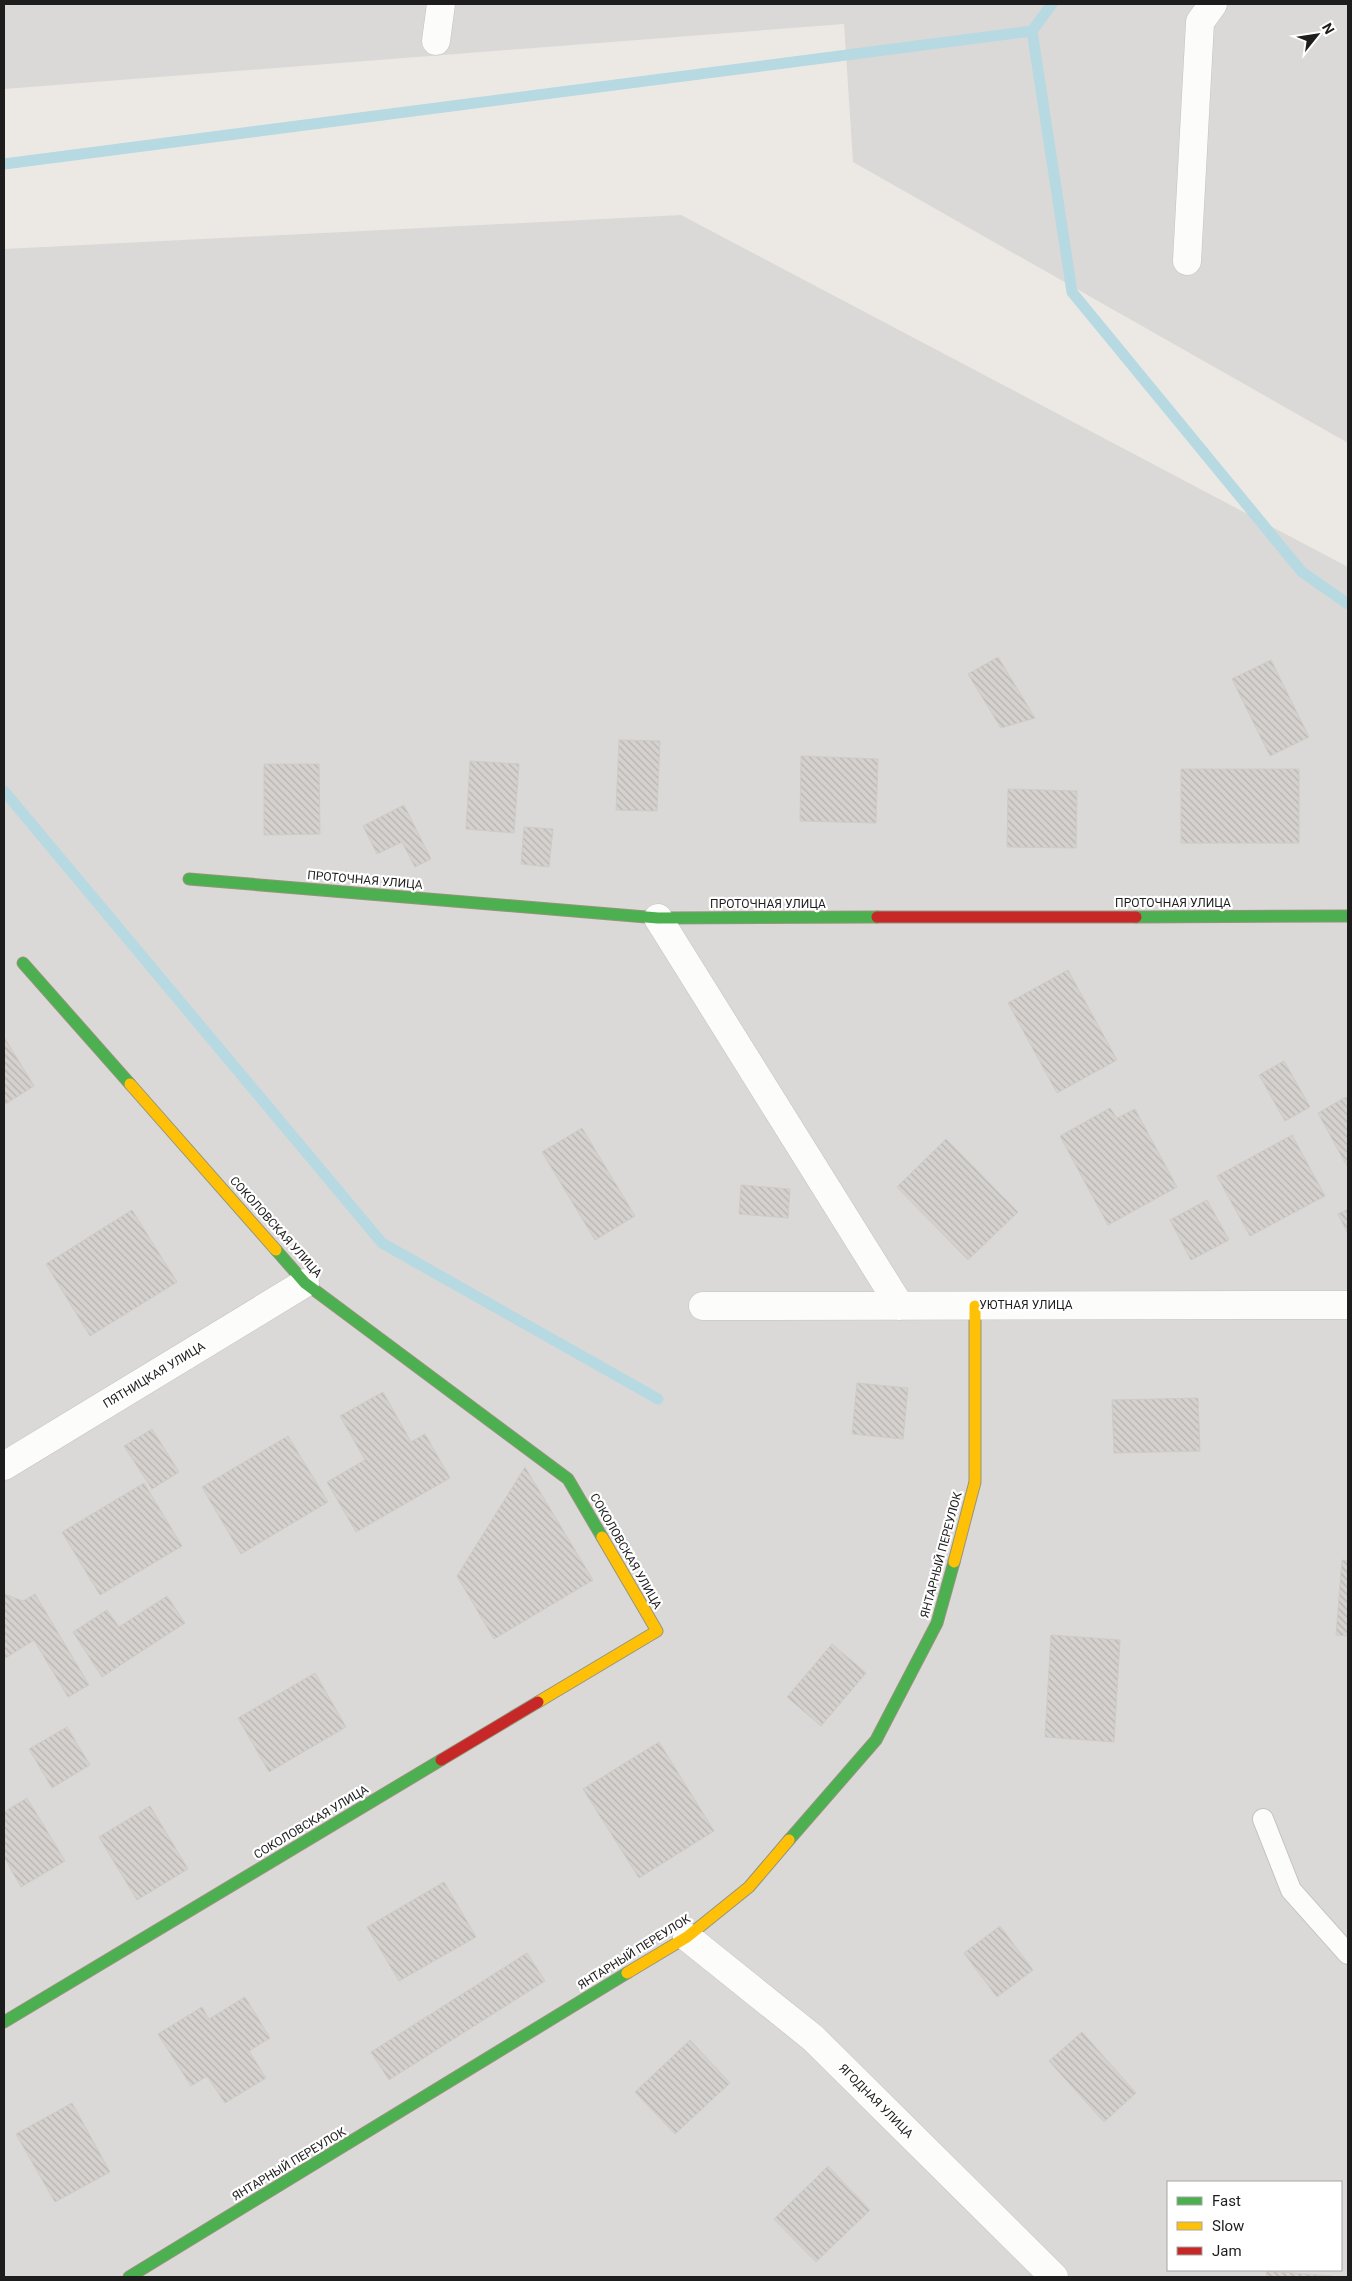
<svg xmlns="http://www.w3.org/2000/svg" width="1352" height="2281" viewBox="0 0 1352 2281" font-family="Roboto,sans-serif">
<style>
.residential{fill:#dbd9d7;fill-rule:evenodd}
.lines{fill:none;stroke-linecap:round;stroke-linejoin:round}
.stream{stroke:#b6d9e2;stroke-width:11}
.building{fill:url(#building-back-hatch);stroke:#cfcbc6}
.lane-casing{stroke:#c4c3c1;stroke-width:22}
.street-casing{stroke:#c4c3c1;stroke-width:29}
.fast-casing{stroke:#95957c;stroke-width:13}
.slow-casing{stroke:#95957c;stroke-width:13}
.jam-casing{stroke:#95957c;stroke-width:13}
.lane{stroke:#fcfcfb;stroke-width:20}
.street{stroke:#fcfcfb;stroke-width:28}
.fast{stroke:#4caf50;stroke-width:11}
.slow{stroke:#ffc107;stroke-width:11}
.jam{stroke:#c62828;stroke-width:11}
.labels{text-anchor:middle;dominant-baseline:central;stroke-width:4.5;stroke-linejoin:round;paint-order:stroke}
.street-label{font-size:12px;fill:#1d1d1d;stroke:#fff}
</style>
<defs>
<pattern id="building-back-hatch" width="6" height="6" patternUnits="userSpaceOnUse" patternTransform="scale(1.25)"><rect width="6" height="6" fill="#d4d1ce"/><path d="M-1 5l2 2M0 0l6 6M5-1l2 2" fill="none" stroke="#b6b3b0"/></pattern>
</defs>
<rect width="100%" height="100%" fill="#ece9e5"/>
<path class="residential" d="M4,4H1348V443L853,162L844,24L4,89Z
M681,215L1348,567V2277H4V249ZM1168,2182H1341V2270H1168Z"/>
<g class="lines">
<path class="stream" d="M1032,31L1072,292L1302,572L1348,604
M4,164L1032,31L1052,4
M4,791L382,1243L658,1399"/>
</g>
<path class="building" d="M998,657L1035,718L1001,728L968,674Z
M1271,660L1309,737L1270,756L1232,679Z
M619,740L660,741L657,811L616,810Z
M801,756L878,759L876,823L800,821Z
M470,761L519,764L514,833L466,829Z
M264,764H319L320,834L264,835Z
M1181,769H1299V843H1181Z
M1008,789L1077,791L1076,848L1007,847Z
M404,805L431,859L415,867L402,842L377,854L363,826Z
M524,827L553,829L549,867L521,864Z
M1068,970L1117,1060L1057,1093L1008,1003Z
M4,1037L34,1086L4,1105Z
M1284,1061L1310,1107L1285,1121L1259,1075Z
M1346,1097L1348,1101V1168L1318,1113Z
M1110,1108L1117,1118L1135,1109L1177,1187L1108,1225L1060,1136Z
M582,1128L635,1216L595,1240L542,1152Z
M1292,1135L1325,1196L1250,1236L1217,1176Z
M946,1139L1018,1212L968,1260L897,1187Z
M741,1185L790,1189L788,1218L739,1214Z
M1207,1200L1229,1240L1191,1260L1170,1220Z
M1348,1209V1234L1338,1214Z
M132,1210L177,1282L90,1336L46,1264Z
M857,1383L908,1388L903,1439L852,1434Z
M383,1392L411,1442L425,1434L450,1478L356,1532L327,1482L365,1460L340,1416Z
M1198,1398L1200,1451L1114,1453L1112,1400Z
M152,1429L179,1472L152,1489L124,1446Z
M288,1436L328,1502L241,1554L202,1487Z
M525,1467L593,1580L494,1639L457,1576Z
M144,1483L182,1546L100,1595L62,1532Z
M1342,1560L1348,1561V1636L1336,1635Z
M4,1594L23,1601L35,1594L89,1685L68,1697L34,1640L4,1659Z
M167,1596L185,1623L102,1677L73,1632L107,1610L119,1627Z
M1051,1635L1120,1640L1114,1742L1045,1737Z
M832,1644L866,1673L821,1726L787,1697Z
M315,1673L346,1727L269,1772L238,1718Z
M67,1727L90,1765L52,1788L29,1749Z
M659,1742L714,1831L639,1878L583,1789Z
M27,1798L65,1861L21,1887L4,1857V1812Z
M150,1806L188,1869L137,1900L99,1837Z
M444,1882L476,1937L399,1981L367,1927Z
M1000,1926L1033,1970L997,1997L964,1953Z
M527,1953L545,1981L389,2080L371,2052Z
M245,1997L270,2038L249,2051L266,2078L225,2103L207,2076L191,2086L158,2034L202,2007L209,2019Z
M1082,2032L1136,2093L1104,2122L1049,2061Z
M690,2040L730,2083L675,2134L635,2092Z
M72,2103L110,2172L55,2202L16,2134Z
M828,2166L870,2210L816,2262L774,2219Z
M1267,2271L1333,2276V2277H1266Z"/>
<g class="lines">
<defs>
<path id="lane" d="M1263,1819L1291,1890L1348,1954"/>
<path id="street" d="M436,41L441,4
M1187,261L1200,22L1213,4
M658,918L900,1306
M703,1306L1348,1305
M4,1466L305,1283
M687,1937L813,2038L1054,2277"/>
<path id="fast" d="M189,879L658,918L877,917
M1136,917L1348,916
M23,963L130,1084
M276,1250L305,1283L568,1479L602,1537
M789,1840L876,1740L937,1623L954,1562
M4,2022L441,1760
M129,2277L627,1973"/>
<path id="slow" d="M130,1084L276,1250
M954,1562L975,1482V1306
M538,1702L657,1631L602,1537
M627,1973L687,1937L749,1887L789,1840"/>
<path id="jam" d="M877,917H1136
M441,1760L538,1702"/>
</defs>
<use href="#lane" class="lane-casing"/>
<use href="#street" class="street-casing"/>
<use href="#fast" class="fast-casing"/>
<use href="#slow" class="slow-casing"/>
<use href="#jam" class="jam-casing"/>
<use href="#lane" class="lane"/>
<use href="#street" class="street"/>
<use href="#fast" class="fast"/>
<use href="#slow" class="slow"/>
<use href="#jam" class="jam"/>
</g>
<g class="labels">
<g class="street-label">
<text transform="translate(365 880) rotate(5)">ПРОТОЧНАЯ УЛИЦА</text>
<text x="1173" y="903">ПРОТОЧНАЯ УЛИЦА</text>
<text x="768" y="904">ПРОТОЧНАЯ УЛИЦА</text>
<text transform="translate(276 1227) rotate(48)">СОКОЛОВСКАЯ УЛИЦА</text>
<text x="1026" y="1305">УЮТНАЯ УЛИЦА</text>
<text transform="translate(154 1375) rotate(-31)">ПЯТНИЦКАЯ УЛИЦА</text>
<text transform="translate(626 1551) rotate(60)">СОКОЛОВСКАЯ УЛИЦА</text>
<text transform="translate(941 1555) rotate(-75)">ЯНТАРНЫЙ ПЕРЕУЛОК</text>
<text transform="translate(311 1822) rotate(-31)">СОКОЛОВСКАЯ УЛИЦА</text>
<text transform="translate(634 1952) rotate(-32)">ЯНТАРНЫЙ ПЕРЕУЛОК</text>
<text transform="translate(876 2101) rotate(45)">ЯГОДНАЯ УЛИЦА</text>
<text transform="translate(289 2164) rotate(-31)">ЯНТАРНЫЙ ПЕРЕУЛОК</text>
</g>
</g>
<rect width="1352" height="2281" fill="none" stroke="#1d1d1d" stroke-width="10"/>
<rect x="1167" y="2181" width="175" height="90" fill="#ffffff" stroke="#a5a5a5"/>
<rect x="1177" y="2197" width="25" height="8" fill="#4caf50" stroke="#a5a5a5"/>
<text x="1212" y="2206" font-size="15" fill="#1d1d1d">Fast</text>
<rect x="1177" y="2222" width="25" height="8" fill="#ffc107" stroke="#a5a5a5"/>
<text x="1212" y="2231" font-size="15" fill="#1d1d1d">Slow</text>
<rect x="1177" y="2247" width="25" height="8" fill="#c62828" stroke="#a5a5a5"/>
<text x="1212" y="2256" font-size="15" fill="#1d1d1d">Jam</text>
<g transform="translate(1317 35) rotate(60)" stroke="#ffffff" stroke-width="4" paint-order="stroke">
<path d="M0-4L9 19L0 12L-9 19Z" fill="#1d1d1d"/>
<text y="-8" font-size="14" font-weight="bold" text-anchor="middle" fill="#1d1d1d">N</text>
</g>
</svg>
